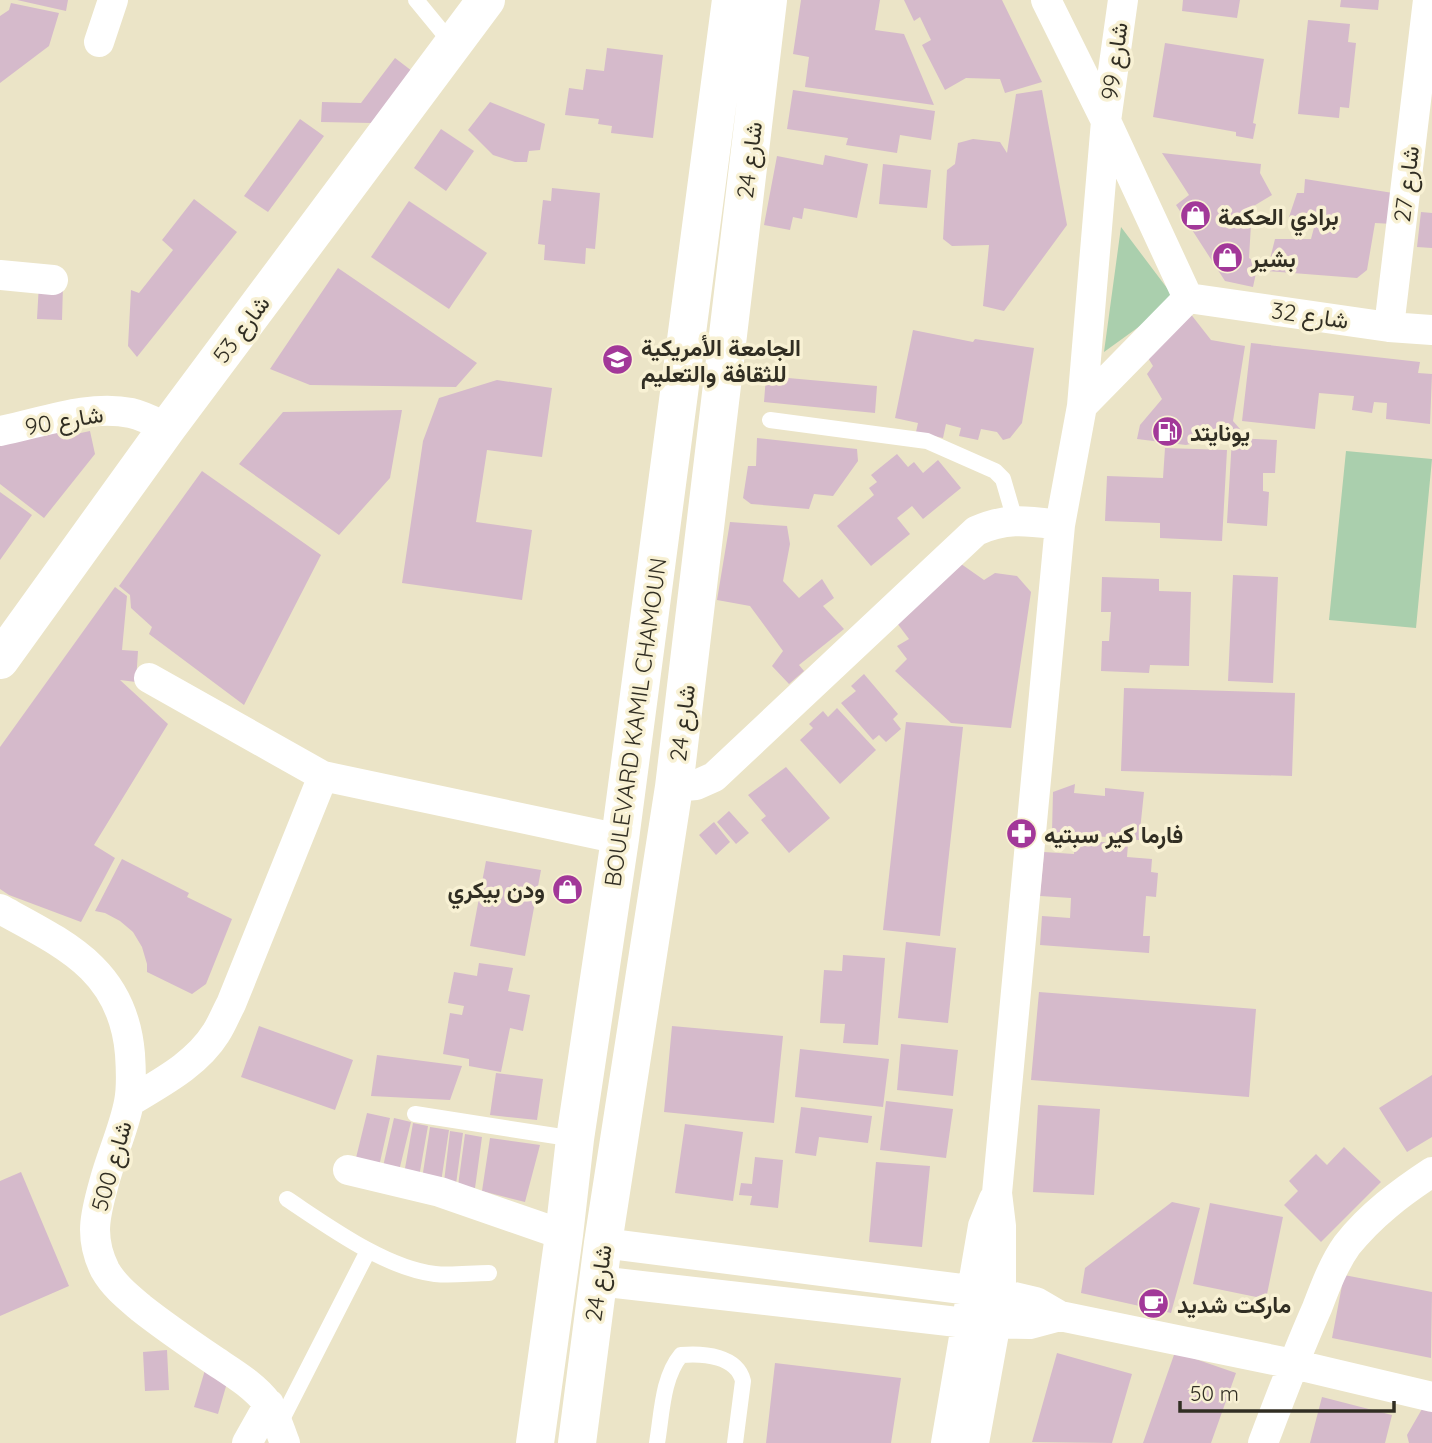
<svg xmlns="http://www.w3.org/2000/svg" width="1432" height="1443" viewBox="0 0 1432 1443" font-family="Quicksand,Vazirmatn,sans-serif">
<style>
.green{fill:#aacfad}
.building{fill:#d5bacb}
.lines{fill:none;stroke-linecap:round;stroke-linejoin:round}
.lane{stroke:#fff;stroke-width:16}
.street{stroke:#fff;stroke-width:30}
.secondary{stroke:#fff;stroke-width:38}
.labels{text-anchor:middle;dominant-baseline:central;stroke-width:7;stroke-linejoin:round;paint-order:stroke}
.street-label{font-size:23px;fill:#312e23;stroke:#f8f1d4}
.poi-label{font-size:23px;font-weight:bold;fill:#312e23;stroke:#f8f1d4;text-anchor:start}
</style>
<rect width="100%" height="100%" fill="#ebe4c7"/>
<path class="green" d="M1121,227L1176,300L1104,352Z
M1346,451L1432,459L1416,628L1329,620Z"/>
<path class="building" d="M17,0H68L66,11Z
M801,0H880L875,30L904,34L934,105L805,87L809,57L793,54Z
M904,0H1002L1042,82L1005,93L1000,79L966,78L945,90L922,45L931,40L920,17L914,21Z
M1183,0H1240L1237,18L1182,11Z
M1341,0H1379L1378,10L1340,7Z
M11,3L59,13L49,46L0,83V16L9,10Z
M1308,20L1350,24L1348,42L1356,43L1349,108L1340,107L1339,118L1298,114Z
M1165,43L1264,59L1253,123L1256,124L1253,139L1236,136V132L1153,117Z
M607,48L663,55L653,138L611,133L612,126L598,124L599,119L565,115L569,88L583,90L586,69L604,71Z
M395,58L412,71L372,123L321,122L322,102L361,103Z
M793,90L935,111L931,140L900,135L897,153L846,145L848,138L787,129Z
M1042,90L1067,225L1004,311L983,306L989,245L952,246L943,239L947,170L955,164L958,143L973,139L1000,142L1007,153L1016,94Z
M490,102L545,124L540,150L529,151L527,162H515L493,155L468,130Z
M300,119L324,136L268,212L244,196Z
M441,129L474,151L446,191L414,168Z
M1162,153L1261,164L1260,173L1272,195L1252,207L1249,258L1258,264L1253,287L1225,281L1176,205L1189,195Z
M825,155L868,164L857,218L804,208L802,219L793,217L790,230L764,225L777,156L823,165Z
M883,164L931,170L927,208L879,204Z
M1305,179L1393,193V224L1375,223L1367,270L1357,278L1267,271L1275,239H1311L1316,220L1289,217L1297,193H1304Z
M552,188L600,193L595,249L586,248L585,264L544,260L545,245L538,244L543,200L551,201Z
M194,199L237,232L137,357L128,346L131,290L139,293L173,250L162,240Z
M409,201L487,253L449,309L371,257Z
M1421,212L1432,213V248L1417,247Z
M338,268L477,363L456,387L310,385L270,369Z
M39,284L63,285L62,320L37,319Z
M1186,308L1211,340L1245,346L1233,421L1240,429L1228,438L1218,429L1206,440L1186,445L1137,439L1140,425L1162,399L1147,374L1153,366L1143,350Z
M913,330L973,342L975,339L1034,348L1022,423L1010,438L1003,440L997,432L981,429L978,440L959,436L961,428L946,424L943,438L916,432L918,423L895,418Z
M1251,343L1420,362L1418,373L1432,374L1430,424L1386,419L1387,403L1374,402L1372,413L1352,410L1354,396L1319,393L1315,429L1242,421Z
M766,376L877,386L875,413L764,402Z
M497,380L552,388L542,457L487,450L476,522L532,530L522,600L402,583L423,441L439,398Z
M402,410L390,478L339,535L239,464L283,412Z
M75,426L76,434L90,431L95,454L44,518L0,484V441Z
M757,438L857,449L858,461L833,496L814,494L809,509L751,504L743,498L748,466H756Z
M1232,438L1277,440L1275,473H1263V491L1269,492L1267,526L1227,523Z
M1165,448L1227,450L1222,541L1160,538V523L1105,521L1107,476L1163,478Z
M897,454L908,467L914,462L923,473L938,460L961,488L923,519L912,506L897,518L910,534L871,566L837,526L874,495L869,488L877,482L871,475Z
M202,471L321,555L244,705L149,634L152,627L131,608L130,595L119,586Z
M0,492L32,515L0,560Z
M730,522L787,526L790,544L783,581L799,598L822,579L834,598L823,606L844,629L799,665L804,671L789,684L772,666L783,651L750,606L717,600Z
M954,559L984,580L995,573L1017,576L1031,592L1011,728L951,723L895,671L907,659L897,646L909,639L897,623Z
M1233,575L1278,577L1273,683L1228,681Z
M1102,577L1159,579V591L1191,592L1189,666L1150,665L1149,673L1101,671L1102,641H1109L1111,612H1101Z
M115,587L127,596L122,650L138,651L136,682L120,680L168,724L94,845L115,858L81,922L9,895L0,889V747Z
M864,674L898,714L893,719L901,729L886,742L879,735L873,740L841,703L856,691L851,686Z
M1124,688L1295,693L1292,776L1121,771Z
M837,708L876,750L840,784L800,740L813,728L809,724L823,711L828,717Z
M906,722L963,727L940,936L883,930Z
M786,767L830,818L789,853L761,820L766,816L748,795Z
M1075,784L1074,793L1105,796V788L1144,792L1139,840L1052,832L1053,792Z
M729,811L749,833L736,844L717,822Z
M714,822L730,842L716,855L699,835Z
M1075,840L1128,844L1127,857L1152,859L1151,872L1158,873L1156,897L1146,896L1143,936H1150L1149,953L1040,945L1042,916L1070,918L1071,898L1040,896L1044,852L1074,854Z
M122,859L189,893L187,897L232,919L206,984L192,994L147,972V964L142,947L133,932L120,921L105,913L95,911Z
M486,861L541,870L525,956L470,946Z
M906,942L956,948L948,1023L898,1018Z
M843,955L885,958L878,1045L843,1043L845,1024L820,1023L824,970L842,971Z
M479,963L513,968L508,991L530,995L523,1031L510,1028L501,1072L469,1066V1059L443,1054L450,1013L462,1015L464,1006L448,1003L454,972L477,976Z
M1039,992L1256,1009L1249,1097L1031,1080Z
M259,1026L353,1060L335,1110L241,1077Z
M672,1026L783,1036L774,1123L664,1112Z
M901,1044L958,1050L953,1096L897,1090Z
M800,1049L889,1059L883,1107L795,1097Z
M377,1055L462,1066L450,1100L371,1096Z
M496,1073L543,1079L537,1120L490,1115Z
M1432,1075V1137L1407,1152L1379,1108Z
M886,1101L953,1109L946,1158L880,1150Z
M1038,1105L1100,1109L1094,1195L1033,1192Z
M801,1107L872,1116L868,1143L819,1137L816,1156L795,1153Z
M367,1113L390,1118L378,1171L354,1166Z
M394,1118L411,1122L398,1175L382,1171Z
M413,1123L428,1126L419,1177L404,1174Z
M685,1124L743,1132L733,1201L675,1193Z
M430,1127L449,1130L441,1182L422,1179Z
M450,1131L463,1133L456,1184L444,1182Z
M465,1134L482,1137L475,1188L458,1186Z
M490,1138L540,1145L525,1202L482,1191Z
M1344,1147L1381,1182L1321,1242L1284,1205L1298,1191L1289,1181L1316,1154L1327,1165Z
M755,1157L783,1160L778,1208L750,1205L752,1196L739,1195L741,1183L752,1184Z
M876,1162L930,1166L922,1247L869,1242Z
M21,1172L69,1286L0,1316V1181Z
M1172,1202L1200,1208L1171,1313L1081,1293L1085,1268Z
M1210,1203L1283,1217L1266,1299L1193,1284Z
M1344,1275L1432,1292L1431,1358L1332,1338Z
M167,1350L169,1390L145,1391L143,1352Z
M1175,1352L1236,1373L1211,1443H1143Z
M1057,1353L1132,1374L1112,1443L1032,1442Z
M775,1363L901,1378L891,1443H766Z
M205,1370L229,1376L218,1414L194,1407Z
M1322,1397L1392,1415L1385,1443H1310Z
M1426,1402L1432,1404V1443H1409L1407,1435Z"/>
<g class="lines">
<path class="lane" d="M416,0L453,45
M770,420L927,441L995,471L1003,479L1015,520
M415,1114L575,1139
M287,1199C328,1226 385,1268 435,1274C452,1276 471,1273 489,1273
M278,1427L368,1251
M657,1443C662,1414 662,1378 681,1355C704,1353 737,1356 743,1381L735,1443"/>
<path class="street" d="M1046,0L1106,121L1188,298
M99,42L113,0
M0,275L53,280
M1188,298L1389,327L1432,330
M1389,327L1428,0
M1082,406L1188,298
M0,431C41,423 89,404 131,413C144,416 155,422 167,428
M149,678L323,776
M674,787L696,785L714,777L976,531C1007,517 1028,521 1060,525
M0,909C66,945 123,970 130,1054C131,1069 132,1087 129,1102C124,1129 111,1156 104,1183C95,1215 89,1238 105,1270C114,1286 128,1297 141,1308C165,1327 190,1344 215,1361C233,1373 255,1386 268,1404C276,1415 280,1431 285,1443
M129,1102C160,1083 196,1065 216,1033C222,1024 226,1013 231,1004L323,776L620,839
M348,1170L440,1192L564,1235
M603,1243L1001,1294L1036,1302L1060,1316L1293,1364L1432,1397
M598,1281L966,1323L1030,1324L1060,1316
M247,1443L269,1404
M946,1443L983,1226L994,1199
M974,1443L1001,1294V1226L997,1193L1060,525L1082,406L1106,121L1123,0
M1263,1443C1280,1398 1297,1353 1317,1308C1325,1287 1334,1263 1347,1245C1371,1215 1400,1193 1432,1172"/>
<path class="secondary" d="M0,660L167,428L486,0
M535,1443L564,1235L575,1139L620,839L731,0
M577,1443L603,1243L674,787L768,0"/>
</g>
<defs>
<symbol id="shop-disc" viewBox="-11 -11 22 22"><circle r="9.5" fill="#a23899" stroke="#f8f1d4"/><path d="M-5-2.5h2.3a2.7 3.5 0 0 1 5.4 0H5L5.5 6h-11ZM-1.5-2.5h3a1.5 2.3 0 0 0-3 0Z" fill="#fff"/></symbol>
<symbol id="university-disc" viewBox="-11 -11 22 22"><circle r="9.5" fill="#a23899" stroke="#f8f1d4"/><path d="M0-5L7-2L0 1L-7-2ZM-4 1L0 2.5L4 1V4Q0 6-4 4Z" fill="#fff"/></symbol>
<symbol id="fuel-disc" viewBox="-11 -11 22 22"><circle r="9.5" fill="#a23899" stroke="#f8f1d4"/><path d="M-5.5-6h7V0h2V4h1.3V-2.5L3-4.5l.8-.8L6-3V5H2.5V1h-1V6h-7ZM-4.2-4.7v3.2H.2V-4.7Z" fill="#fff"/></symbol>
<symbol id="pharmacy-disc" viewBox="-11 -11 22 22"><circle r="9.5" fill="#a23899" stroke="#f8f1d4"/><path d="M-2-6h4v4h4v4h-4v4h-4v-4h-4v-4h4Z" fill="#fff"/></symbol>
<symbol id="cafe-disc" viewBox="-11 -11 22 22"><circle r="9.5" fill="#a23899" stroke="#f8f1d4"/><path d="M-5.5-4.5H6V0H3Q3 3.5 0 3.5H-2.5Q-5.5 3.5-5.5 0ZM3-3.2v2h1.7v-2ZM-6 4.5H4V6H-6Z" fill="#fff"/></symbol>
</defs>
<g fill-rule="evenodd">
<use href="#shop-disc" x="1178" y="198" width="35" height="35"/>
<use href="#shop-disc" x="1210" y="240" width="35" height="35"/>
<use href="#university-disc" x="600" y="342" width="35" height="35"/>
<use href="#fuel-disc" x="1150" y="414" width="35" height="35"/>
<use href="#pharmacy-disc" x="1004" y="816" width="35" height="35"/>
<use href="#shop-disc" x="550" y="872" width="35" height="35"/>
<use href="#cafe-disc" x="1136" y="1286" width="35" height="35"/>
</g>
<g class="labels">
<g class="street-label">
<text transform="translate(1114 61) rotate(-82)">شارع 99</text>
<text transform="translate(749 160) rotate(-83)">شارع 24</text>
<text transform="translate(1406 184) rotate(-83)">شارع 27</text>
<text transform="translate(1310 315) rotate(8)">شارع 32</text>
<text transform="translate(241 329) rotate(-53)">شارع 53</text>
<text transform="translate(64 420) rotate(-10)">شارع 90</text>
<text transform="translate(635 722) rotate(-82)">BOULEVARD KAMIL CHAMOUN</text>
<text transform="translate(682 723) rotate(-83)">شارع 24</text>
<text transform="translate(111 1166) rotate(-74)">شارع 500</text>
<text transform="translate(598 1283) rotate(-82)">شارع 24</text>
</g>
<g class="poi-label">
<text x="1218" y="216">برادي الحكمة</text>
<text x="1251" y="258">بشير</text>
<text x="641" y="347">الجامعة الأمريكية<tspan x="641" dy="26">للثقافة والتعليم</tspan></text>
<text x="1190" y="432">يونايتد</text>
<text x="1044" y="834">فارما كير سبتيه</text>
<text x="545" y="889" text-anchor="end">ودن بيكري</text>
<text x="1177" y="1304">ماركت شديد</text>
</g>
</g>
<path d="M1180 1401v10h214v-10" fill="none" stroke="#312e23" stroke-width="3.5"/>
<text x="1190" y="1401" font-size="21" fill="#312e23" stroke="#f8f1d4" stroke-width="5" paint-order="stroke">50 m</text>
</svg>
